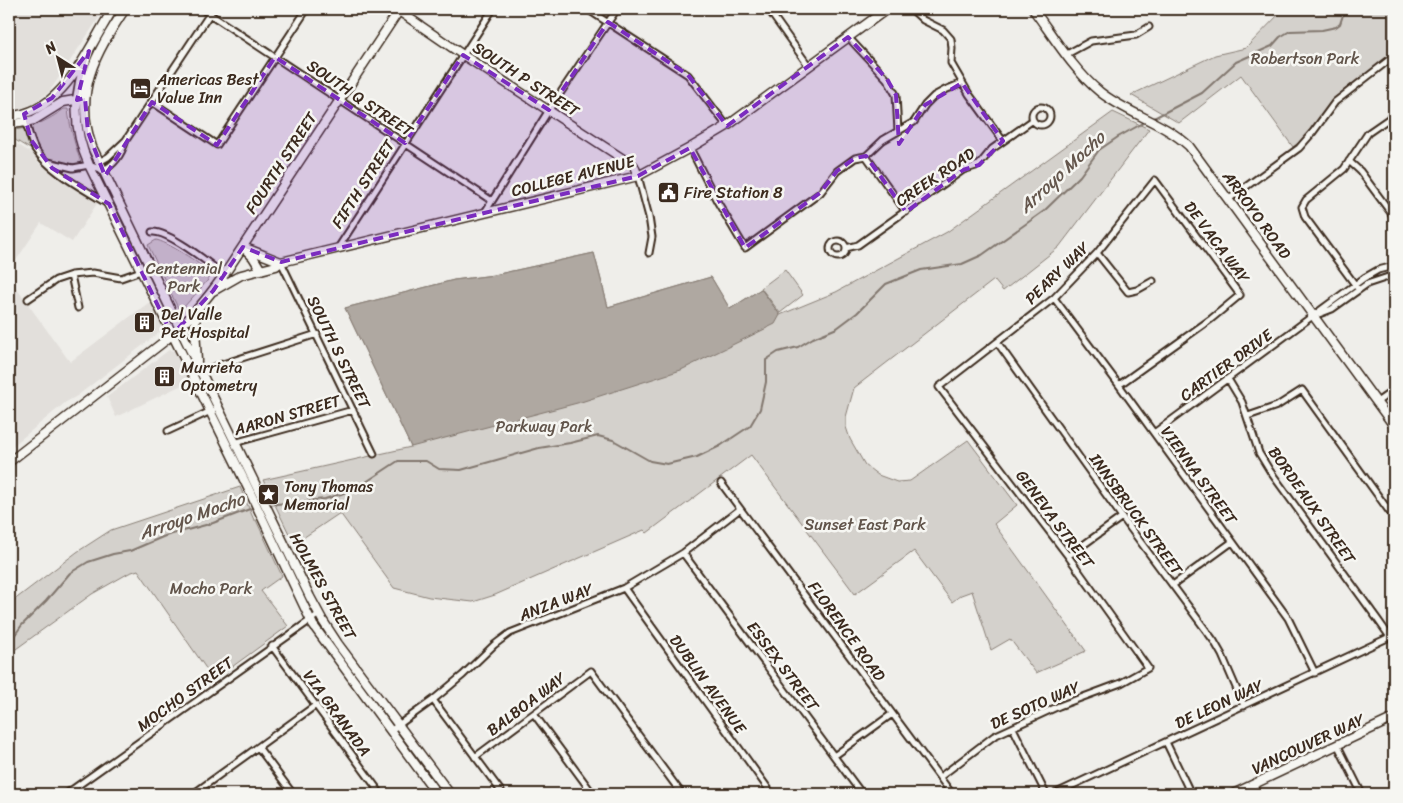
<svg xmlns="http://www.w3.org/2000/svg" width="1403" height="803" viewBox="0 0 1403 803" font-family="Sriracha,sans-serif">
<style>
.built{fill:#e2dfdb}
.green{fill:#d4d1cc;stroke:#887e75}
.water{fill:#afa8a1;stroke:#81766d}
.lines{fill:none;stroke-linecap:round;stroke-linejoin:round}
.stream{stroke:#81766d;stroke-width:2}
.street-casing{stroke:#3b2a1e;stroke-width:9}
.secondary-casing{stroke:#3b2a1e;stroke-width:11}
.street{stroke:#f6f6f2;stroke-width:5}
.secondary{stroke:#f6f6f2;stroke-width:8}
.marked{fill:#7b2cbf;fill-opacity:0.2;stroke:#7b2cbf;stroke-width:4;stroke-dasharray:10 6;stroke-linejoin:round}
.labels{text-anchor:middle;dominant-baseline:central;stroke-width:5;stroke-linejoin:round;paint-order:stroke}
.park-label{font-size:16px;fill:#61544a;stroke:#f6f6f2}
.poi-label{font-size:16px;fill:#3b2a1e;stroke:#f6f6f2;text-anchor:start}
.street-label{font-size:16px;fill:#3b2a1e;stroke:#f6f6f2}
.water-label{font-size:18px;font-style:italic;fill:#64564c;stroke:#f6f6f2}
</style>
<rect width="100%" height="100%" fill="#efeeea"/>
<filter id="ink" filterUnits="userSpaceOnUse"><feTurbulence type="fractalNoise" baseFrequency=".02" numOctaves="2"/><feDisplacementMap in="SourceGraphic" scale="10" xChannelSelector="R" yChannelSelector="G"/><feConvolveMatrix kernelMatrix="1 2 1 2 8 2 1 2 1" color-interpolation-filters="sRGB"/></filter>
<g filter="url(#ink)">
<path class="built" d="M9,9H105L49,92L33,104L17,110H9Z
M9,139L33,154L39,163L98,202L72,242L41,223L9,271Z
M9,278L70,362L151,301L162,324L160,332L77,396L66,402L9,449Z
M169,350L177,351L192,380L116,417L107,397Z"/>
<path class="green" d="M1284,9H1394V53L1334,98L1302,140L1293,147L1241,75L1179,123L1131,95L1215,55L1246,48Z
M64,109H68C70,128 75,145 81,163L79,165C54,164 29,149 9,136V130C30,130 47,121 64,109Z
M1113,112L1149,129L1059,247L1003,291L994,280L854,388L846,417V427L850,439L865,465L878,475L897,482L910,481L968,440L1017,505L994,524L1086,651L1036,673L1010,639L991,650L972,591L961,595L952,602L914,551L855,594L751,455L647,533L644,530L495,595L473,602L429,597L394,588L340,513L294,544L263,480L411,447L345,308L454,280L494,275L594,253L608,307L711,277L730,309L761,289L780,315L836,292L947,232Z
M156,240C165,241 203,264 207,272C208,275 208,277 208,280L183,308H178L148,245Z
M785,270L803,295L780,313L761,288Z
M240,487L254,520H256L282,576L261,591L288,626L214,680L138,570L129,573L92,594L9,654V604L77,552L111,530Z"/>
<path class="water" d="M594,253L608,307L711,277L730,309L761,289L780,315L775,324L681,370L581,402L411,447L345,308L454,280L494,275Z"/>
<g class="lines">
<path class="stream" d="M1152,119L1202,93L1236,62L1272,46L1280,37L1290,31L1322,30L1336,27L1340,24L1343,15L1348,10L1390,9
M267,505L325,499L341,494L357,488L398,461H426L439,469L461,470L539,448L570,443L598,436L613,440L650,461L667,464L697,457L720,446L750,426L760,409L766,382V360L778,352L798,347L813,338L837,328L857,313L886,284L921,270L962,264L982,255L1044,211L1080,176L1099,150L1118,137L1145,122
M9,643L22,625L46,601L70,573L88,562L113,554L130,551L165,536L213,523L255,507"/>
<defs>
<path id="street" d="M202,9L492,201L485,212
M587,9L688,75L727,126
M768,9L808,65
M911,9L923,20L943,30L951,39L952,48L951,63L969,94L1003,141
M848,37L887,79L896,95L898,131
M1067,54L1091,41L1136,35L1149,27
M152,102L217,145L307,9
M1032 116a9 9 0 1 1 18 0a9 9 0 1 1-18 0Z
M25,119C28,129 30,140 35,149C50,172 83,188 106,203
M690,148L717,201L745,248L820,193L837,171L855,158L866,156L883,140L914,122L925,105L934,96L945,90L962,83
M866,156L906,212
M1349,161L1360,171L1394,217
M48,162L73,168L89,165L103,170C115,165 122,153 126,140L213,9
M99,162L108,157L126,140
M638,176L649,217L652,237L649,253
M1229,199L1299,148L1313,132L1335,102L1394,56
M492,201L549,110L617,9
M152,232C168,230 210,264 224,275
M830 249a8 8 0 1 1 16 0a8 8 0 1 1-16 0Z
M338,248L493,9
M846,248L858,245L963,170L979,165L992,149L1033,120
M1097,253L1128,292L1137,290L1153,281
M281,262L374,454
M71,275L78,308
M1359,290L1305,217L1302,207L1306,200L1344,169L1368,133L1394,115
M1054,298L1119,385L1288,618L1315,673
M28,299L56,280L71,275L93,273L121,278L141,271
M1319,314L1332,309L1367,284L1394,275
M997,342L1122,517L1214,641L1222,655L1244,706
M201,371L317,334
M1228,379L1242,402L1259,453L1270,471L1378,620L1390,637
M1377,402L1394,390
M1248,416L1277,406L1302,390L1394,518
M168,431L213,410
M1154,433L1364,278L1378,270L1394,266
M234,443L353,410
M721,483L952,794
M683,553L862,794
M1068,556L1122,517
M1173,585L1232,542
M624,588L772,794
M272,646L381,794
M433,700L503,794
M534,714L593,794
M1013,728L1046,794
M390,731L433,700L463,675L494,645L510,633L624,588L683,553L740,509
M1166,742L1191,794
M1338,746L1362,794
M258,747L293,794
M834,756L892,714
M475,757L591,671L682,794
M940,777L994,736L1059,706L1121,683L1148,668L1068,556L939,387L1054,298L1097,253L1155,180L1240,295L1211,319L1119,385
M66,794L319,614
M193,794L316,705
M1054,794L1394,635"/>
<path id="secondary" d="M125,9C95,54 73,92 92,147L310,597L323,621L338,644L450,794
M396,9L463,55L634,166L638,176
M1033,9C1053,36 1074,71 1100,92C1128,114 1163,122 1189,146L1394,426
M89,51C74,92 71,125 89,165L248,488L313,625L437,794
M9,116C63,114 88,48 113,9
M9,124L20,123L34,120L63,102L81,99
M243,247L281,262
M246,250L253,257L261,270
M213,291L241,275L276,266L281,262L638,176L690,148L727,126L887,9
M196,313L195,329L197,361
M9,462L166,340C189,321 207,299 224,275L400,9
M1233,794L1394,718"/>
</defs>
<use href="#street" class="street-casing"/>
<use href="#secondary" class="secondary-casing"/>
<use href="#street" class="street"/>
<use href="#secondary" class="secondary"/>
</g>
</g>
<path class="marked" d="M608,22L688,75L727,126L848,37L887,79L896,95L899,144L925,105L962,83L1003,141L979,165L963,170L906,212L866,156L855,158L837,171L820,193L745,248L690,148L638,176L281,262L243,247L213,291L172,335L109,204L52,168L31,140L24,114L52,98L89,51L77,100L85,98L88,132L105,176L152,102L217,145L275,57L405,143L463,55L549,110Z"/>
<defs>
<symbol id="hotel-square" viewBox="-11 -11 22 22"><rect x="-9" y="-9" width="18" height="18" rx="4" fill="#3b2a1e" stroke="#f6f6f2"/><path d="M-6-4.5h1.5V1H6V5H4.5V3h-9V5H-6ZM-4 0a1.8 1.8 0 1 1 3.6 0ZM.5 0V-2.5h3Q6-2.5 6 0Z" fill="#fff"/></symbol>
<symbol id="civic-square" viewBox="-11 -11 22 22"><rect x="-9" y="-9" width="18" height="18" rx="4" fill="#3b2a1e" stroke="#f6f6f2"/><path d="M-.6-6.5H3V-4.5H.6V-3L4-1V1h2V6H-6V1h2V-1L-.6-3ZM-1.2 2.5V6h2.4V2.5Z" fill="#fff"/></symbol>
<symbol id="building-square" viewBox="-11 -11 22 22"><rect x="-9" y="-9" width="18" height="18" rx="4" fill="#3b2a1e" stroke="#f6f6f2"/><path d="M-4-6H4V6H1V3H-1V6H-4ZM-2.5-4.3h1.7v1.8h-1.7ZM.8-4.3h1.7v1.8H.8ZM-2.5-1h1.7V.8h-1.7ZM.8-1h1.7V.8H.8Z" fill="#fff"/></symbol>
<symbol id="sight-square" viewBox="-11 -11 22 22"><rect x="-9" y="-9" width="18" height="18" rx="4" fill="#3b2a1e" stroke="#f6f6f2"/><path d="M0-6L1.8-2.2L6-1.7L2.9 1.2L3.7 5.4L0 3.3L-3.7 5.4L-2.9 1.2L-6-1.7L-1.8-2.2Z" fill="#fff"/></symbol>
</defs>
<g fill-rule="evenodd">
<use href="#hotel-square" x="128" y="76" width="25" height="25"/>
<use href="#civic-square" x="656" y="180" width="25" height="25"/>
<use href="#building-square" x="132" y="310" width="25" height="25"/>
<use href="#building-square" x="152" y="364" width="25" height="25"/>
<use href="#sight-square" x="256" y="482" width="25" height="25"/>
</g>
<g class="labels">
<g class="park-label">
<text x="1305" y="58">Robertson Park</text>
<text x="184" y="268">Centennial<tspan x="184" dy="18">Park</tspan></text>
<text x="544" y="426">Parkway Park</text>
<text x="865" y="524">Sunset East Park</text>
<text x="211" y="588">Mocho Park</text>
</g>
<g class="poi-label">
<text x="157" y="79">Americas Best<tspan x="157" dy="18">Value Inn</tspan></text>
<text x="684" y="192">Fire Station 8</text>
<text x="161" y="314">Del Valle<tspan x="161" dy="18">Pet Hospital</tspan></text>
<text x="181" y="367">Murrieta<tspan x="181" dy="18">Optometry</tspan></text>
<text x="284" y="486">Tony Thomas<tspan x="284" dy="18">Memorial</tspan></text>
</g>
<g class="street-label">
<text transform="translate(526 79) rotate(33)">SOUTH P STREET</text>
<text transform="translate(360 98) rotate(34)">SOUTH Q STREET</text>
<text transform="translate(281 163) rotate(-57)">FOURTH STREET</text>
<text transform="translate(573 176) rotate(-14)">COLLEGE AVENUE</text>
<text transform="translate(935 177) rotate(-34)">CREEK ROAD</text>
<text transform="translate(363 184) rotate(-57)">FIFTH STREET</text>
<text transform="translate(1257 215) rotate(54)">ARROYO ROAD</text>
<text transform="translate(1217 242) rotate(53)">DE VACA WAY</text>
<text transform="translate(1057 273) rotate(-44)">PEARY WAY</text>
<text transform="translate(339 352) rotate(64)">SOUTH S STREET</text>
<text transform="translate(1226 365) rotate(-36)">CARTIER DRIVE</text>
<text transform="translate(287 415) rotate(-16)">AARON STREET</text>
<text transform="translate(1199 475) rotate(54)">VIENNA STREET</text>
<text transform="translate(1312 505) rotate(55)">BORDEAUX STREET</text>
<text transform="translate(1136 514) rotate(54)">INNSBRUCK STREET</text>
<text transform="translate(1055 519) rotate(53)">GENEVA STREET</text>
<text transform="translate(323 586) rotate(61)">HOLMES STREET</text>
<text transform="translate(556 602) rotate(-21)">ANZA WAY</text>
<text transform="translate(847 631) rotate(54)">FLORENCE ROAD</text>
<text transform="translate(783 666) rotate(53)">ESSEX STREET</text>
<text transform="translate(708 684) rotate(54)">DUBLIN AVENUE</text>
<text transform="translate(185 694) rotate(-36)">MOCHO STREET</text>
<text transform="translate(526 704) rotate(-37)">BALBOA WAY</text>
<text transform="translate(1219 704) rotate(-25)">DE LEON WAY</text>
<text transform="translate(1035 705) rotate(-24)">DE SOTO WAY</text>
<text transform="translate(337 713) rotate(54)">VIA GRANADA</text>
<text transform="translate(1308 744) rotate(-25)">VANCOUVER WAY</text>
</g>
<g class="water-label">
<text transform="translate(1062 172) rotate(-43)">Arroyo Mocho</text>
<text transform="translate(192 516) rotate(-19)">Arroyo Mocho</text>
</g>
</g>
<rect width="1403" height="803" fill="none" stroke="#f6f6f2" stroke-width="30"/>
<rect x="15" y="15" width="1373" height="773" fill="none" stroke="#3b2a1e" stroke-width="2" filter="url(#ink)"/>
<g transform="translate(58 58) rotate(324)" stroke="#f6f6f2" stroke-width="4" paint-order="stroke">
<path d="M0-4L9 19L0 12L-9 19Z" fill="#3b2a1e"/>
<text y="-8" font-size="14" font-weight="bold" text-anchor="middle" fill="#3b2a1e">N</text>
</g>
</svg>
